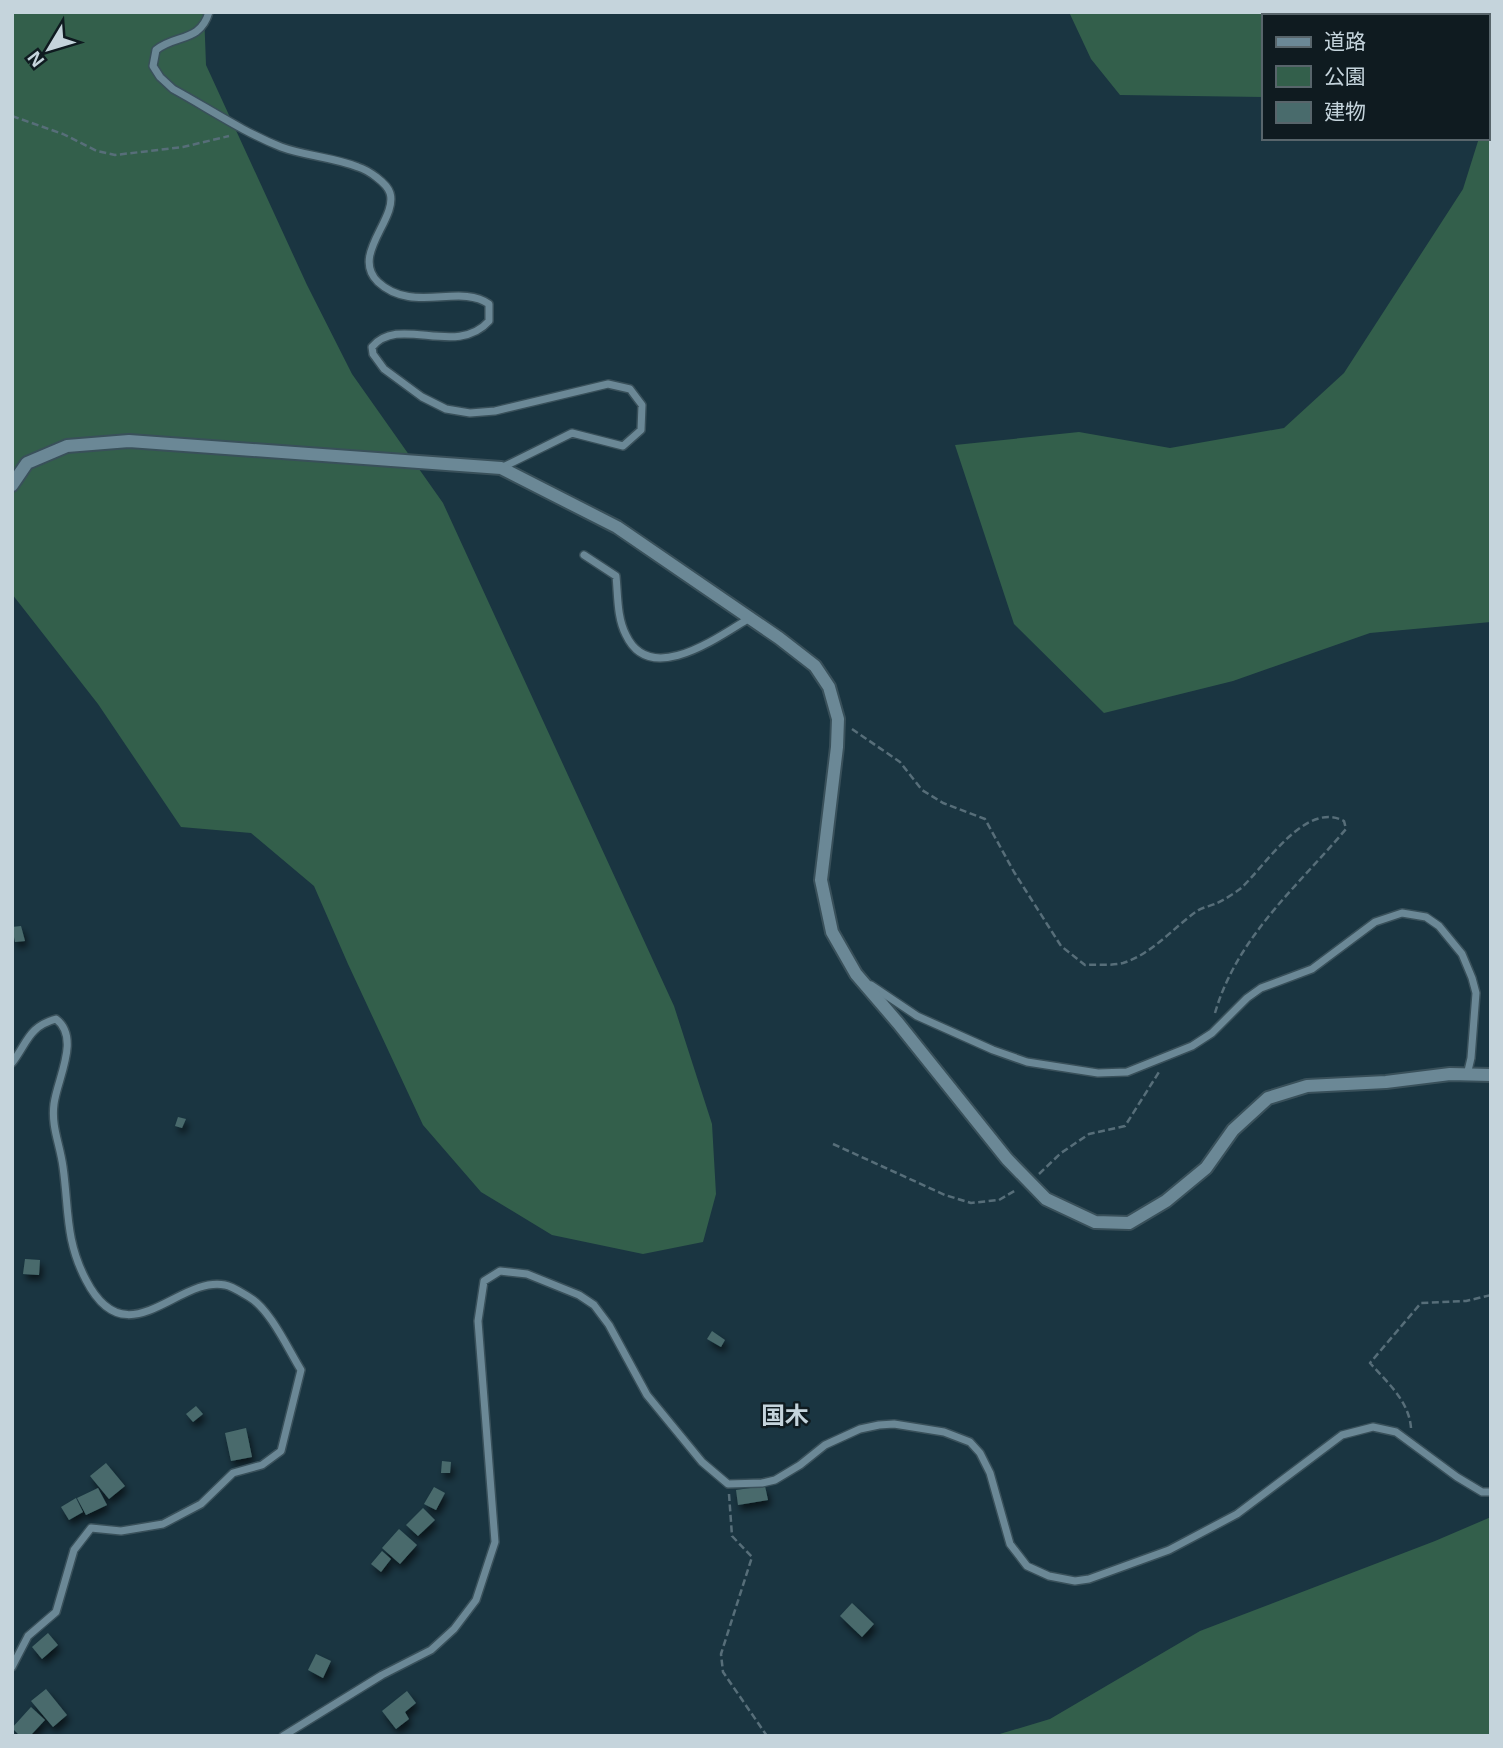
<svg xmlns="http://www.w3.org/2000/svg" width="1503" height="1748" viewBox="0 0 1503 1748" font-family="Arial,'Noto Sans JP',sans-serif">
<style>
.green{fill:#335f4b}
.building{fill:#496b6c;filter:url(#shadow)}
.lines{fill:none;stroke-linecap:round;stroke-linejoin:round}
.minor-casing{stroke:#39505a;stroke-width:10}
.tertiary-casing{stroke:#39505a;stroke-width:16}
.path{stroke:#576e79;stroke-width:2.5;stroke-dasharray:7 3.5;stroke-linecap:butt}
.minor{stroke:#6b8896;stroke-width:7}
.tertiary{stroke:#6b8896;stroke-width:12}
.labels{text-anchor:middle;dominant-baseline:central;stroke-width:5;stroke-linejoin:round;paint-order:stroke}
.quarter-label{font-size:24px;font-weight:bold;fill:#c5d4dc;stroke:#0f1b20}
</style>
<defs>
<filter id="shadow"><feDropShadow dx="3" dy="5.5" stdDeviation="3.5" flood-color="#0009"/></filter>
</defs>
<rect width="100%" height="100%" fill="#1a3541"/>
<path class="green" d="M12,12H204L206,65L307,285L352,374L443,503L674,1006L712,1124L716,1194L703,1242L643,1254L552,1235L481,1192L423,1125L348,964L314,886L251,833L181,827L98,704L12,594Z
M1069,12H1491V622L1370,633L1233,681L1104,713L1014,624L955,445L1079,432L1170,448L1284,428L1344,373L1463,189L1479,138H1487V16H1263V97L1120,95L1091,59Z
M1491,1517V1736H993L1050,1719L1200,1631L1435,1541Z"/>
<path class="building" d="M21,926L25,941L15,942L12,927Z
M178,1117L186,1119L182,1128L175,1126Z
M25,1259L40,1260L39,1275L23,1274Z
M712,1331L725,1340L721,1347L707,1339Z
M196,1406L203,1414L193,1422L186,1414Z
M246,1428L252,1457L231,1461L225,1433Z
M442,1461L451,1462L450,1473H441Z
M106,1463L125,1486L109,1499L90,1476Z
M765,1486L768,1500L738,1505L736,1490Z
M434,1487L445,1493L436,1510L424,1504Z
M98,1488L107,1505L86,1515L77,1498Z
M76,1498L83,1512L69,1520L61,1507Z
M423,1508L435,1520L418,1536L406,1525Z
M399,1529L417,1545L400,1564L382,1548Z
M382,1551L391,1559L381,1572L371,1564Z
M852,1603L874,1624L862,1637L840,1616Z
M48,1633L58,1645L42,1659L32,1647Z
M316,1654L331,1661L323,1678L308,1670Z
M46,1689L67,1715L53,1727L31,1701Z
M407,1691L416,1703L405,1712L409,1719L396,1729L382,1711Z
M31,1707L45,1720L30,1736H20L12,1728Z"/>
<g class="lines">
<defs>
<path id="minor" d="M209,12C200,43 175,34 156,50L153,66L160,77L173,89C208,108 243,132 281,147C305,156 333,157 358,167C368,170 387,183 390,193C398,219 350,255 378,282C412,314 460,283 489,304V321C456,358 399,314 372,347L373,354L384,369L422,397L446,409L470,413L495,411L608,384L630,389L642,405L641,430L623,446L572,433L501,468
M584,555L616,576C618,596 617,618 626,635C650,687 718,637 748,619
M871,985L917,1016L993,1050L1027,1062L1098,1073L1127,1072L1192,1046L1212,1033L1247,998L1261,988L1312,969L1375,922L1402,913L1426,917L1439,926L1462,954L1472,978L1476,993L1471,1058L1467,1075
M12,1063C28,1042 28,1027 56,1019C81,1038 57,1079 54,1104C51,1127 60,1144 63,1167C69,1209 65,1240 86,1280C127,1360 178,1275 225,1285C232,1286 242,1293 249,1297C270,1309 288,1349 301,1370L281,1451L262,1465L233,1473L201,1504L163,1524L121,1531L91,1528L74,1550L56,1612L28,1636L12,1667
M283,1736L382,1675L431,1650L454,1629L476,1600L495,1542L478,1321L484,1281L500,1271L527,1274L579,1295L594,1305L609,1325L647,1395L702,1462L728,1484L762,1483L775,1480L800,1465L825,1445L860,1429L879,1425L894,1424L944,1432L970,1442L980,1453L990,1473L1010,1544L1027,1566L1049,1576L1075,1581L1089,1579L1169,1550L1237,1514L1342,1435L1373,1427L1396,1432L1457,1477L1482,1492H1491"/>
<path id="tertiary" d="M12,485L27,463L67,446L129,441L501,468L617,527L779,638L815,666L829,687L838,719L837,747L821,880L832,932L856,974L898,1023L1007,1159L1046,1199L1095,1222L1129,1223L1166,1201L1206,1168L1233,1130L1268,1098L1307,1086L1386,1082L1450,1074L1491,1075"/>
</defs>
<use href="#minor" class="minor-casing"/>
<use href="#tertiary" class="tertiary-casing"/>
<path class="path" d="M12,116L63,134L97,151L115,155L183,147L229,136
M852,729L900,762L922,790L943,803L985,819L1014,872L1061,946L1085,965C1097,964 1112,966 1123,963C1152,954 1173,928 1197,911C1203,907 1211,906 1217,903C1224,900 1233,894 1240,889C1265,867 1305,800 1344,821L1346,829C1297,887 1237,937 1215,1013
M833,1144L945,1195L971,1203L999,1200L1016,1190
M1039,1174L1061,1153L1089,1134L1125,1126L1159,1072
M1411,1428C1409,1401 1387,1382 1370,1363L1421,1303L1466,1301L1491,1295
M729,1494L732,1536L752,1557L721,1654L723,1672L767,1736"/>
<use href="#minor" class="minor"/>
<use href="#tertiary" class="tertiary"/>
</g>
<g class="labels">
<g class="quarter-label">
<text x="785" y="1415">国木</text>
</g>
</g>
<rect width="1503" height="1748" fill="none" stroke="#c5d4dc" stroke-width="28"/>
<rect x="1262" y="14" width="228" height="126" fill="#0f1b20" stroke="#58656b" stroke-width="2"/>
<rect x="1276" y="37" width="35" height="10" fill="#6b8896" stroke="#58656b" stroke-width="2"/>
<text x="1324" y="49" font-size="21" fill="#c5d4dc">道路</text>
<rect x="1276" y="66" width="35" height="21" fill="#335f4b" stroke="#58656b" stroke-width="2"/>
<text x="1324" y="84" font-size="21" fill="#c5d4dc">公園</text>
<rect x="1276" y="102" width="35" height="21" fill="#496b6c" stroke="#58656b" stroke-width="2"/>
<text x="1324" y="119" font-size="21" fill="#c5d4dc">建物</text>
<g transform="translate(49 49) rotate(232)" stroke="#0f1b20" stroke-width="5" paint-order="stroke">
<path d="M0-5L12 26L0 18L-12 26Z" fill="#c5d4dc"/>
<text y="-10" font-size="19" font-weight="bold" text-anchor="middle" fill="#c5d4dc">N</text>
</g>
</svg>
